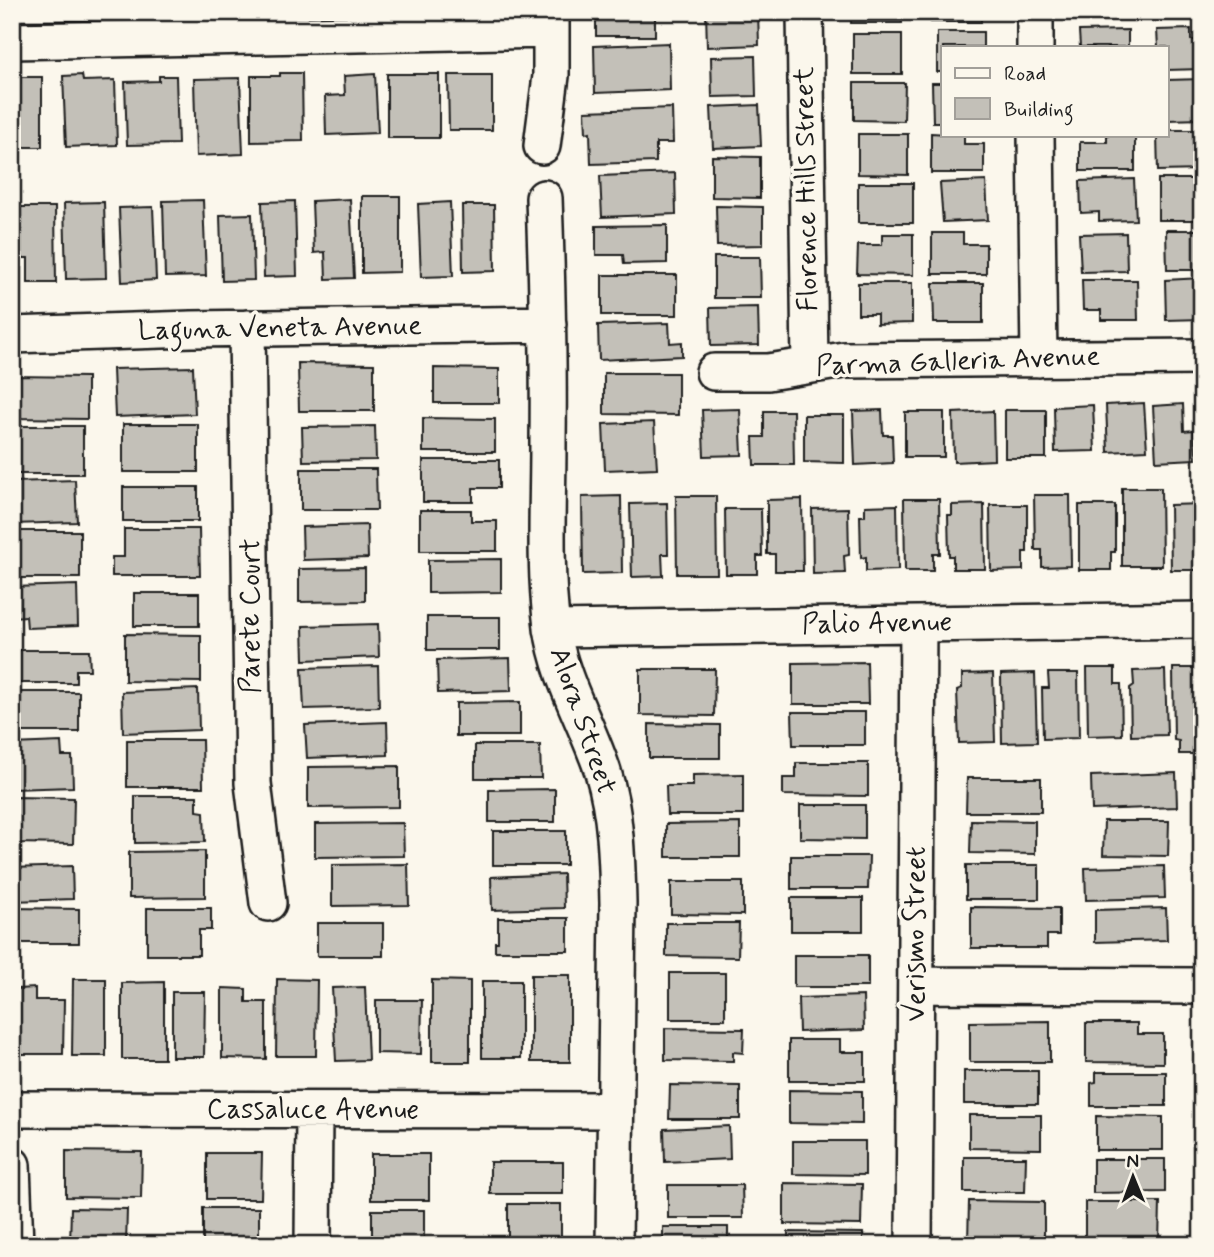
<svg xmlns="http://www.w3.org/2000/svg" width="1214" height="1257" viewBox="0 0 1214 1257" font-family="Mynerve,sans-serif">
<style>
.building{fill:#c3c0b8;stroke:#1c1c1c;stroke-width:2}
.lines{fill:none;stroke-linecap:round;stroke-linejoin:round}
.minor-casing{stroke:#1c1c1c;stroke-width:40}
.minor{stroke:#fbf7ec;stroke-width:35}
.labels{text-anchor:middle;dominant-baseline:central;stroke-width:7;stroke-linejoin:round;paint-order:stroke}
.street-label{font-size:28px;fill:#1c1c1c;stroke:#fbf7ec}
</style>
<rect width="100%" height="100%" fill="#fbf7ec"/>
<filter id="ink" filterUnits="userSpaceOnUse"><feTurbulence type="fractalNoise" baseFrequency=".0143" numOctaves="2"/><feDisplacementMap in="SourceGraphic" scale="14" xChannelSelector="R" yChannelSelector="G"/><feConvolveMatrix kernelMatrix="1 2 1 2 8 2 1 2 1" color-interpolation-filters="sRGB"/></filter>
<g filter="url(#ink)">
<path class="building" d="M596,12H655V36H596Z
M706,12H758L759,45L707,47Z
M851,12H902V23H851Z
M931,12H981V22H931Z
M1097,12H1132V20L1097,19Z
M1160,12H1202V19H1160Z
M1191,29V40H1202V69L1167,70V47H1158L1157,30Z
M1128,30V47H1080L1079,31Z
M937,32H983V47H943V72H937Z
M853,34H902V74H853Z
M669,43L670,90L595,93L594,46Z
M755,56L756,96L712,97L711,57Z
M280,73H302L303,141L251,142V76H280Z
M375,74L378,133L326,135L325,96L345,95L344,76Z
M387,74H439V138H387Z
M82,75L83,81L115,80L117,145L66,147L63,76Z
M448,75H492V130H449Z
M159,76H176L178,144L127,145L125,82L159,81Z
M20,77H42V147H12V83H20Z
M240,78L243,154L196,156L194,79Z
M1202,79V119L1167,120V80Z
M854,83H905L904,121L854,120Z
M932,83H943V122H933Z
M759,105L761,146L713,148L711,107Z
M672,108L673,143H656V162L591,164L590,132L586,133L585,111Z
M1167,130H1202V170L1158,171L1157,135H1167Z
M931,133L964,135V144H984V173H931Z
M858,134H908V175L858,174Z
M1107,135H1135V171H1080V142H1107Z
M712,156L760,157V198L712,197Z
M675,173L676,214L602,217L600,176Z
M1134,179L1136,220L1099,221V212L1081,213L1080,181Z
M1158,179H1202V220H1158Z
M986,181L988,220L943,222L940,183Z
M858,183H913V223H858Z
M362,196H400V272L362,273Z
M350,199L354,278L326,279L325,252L314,253L312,201Z
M203,200L206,276L165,277L163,201Z
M295,201L297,276L264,277L262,202Z
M104,202L106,278L66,279L64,203Z
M450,202L453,276L421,277L418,204Z
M462,205H494L495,271L463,272Z
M716,206L763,207V245L717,246Z
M15,207H55L56,283H28V258H15Z
M153,207L156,280L122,282L119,208Z
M252,214L254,280L222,281L220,215Z
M667,225V263L624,264L623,255H596V226Z
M1166,230H1202V270H1167Z
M932,233H963V244H986V274H932Z
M1126,233L1127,271L1081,272L1079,234Z
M882,234H913V275L857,274L858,245H882Z
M714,257H760L761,298H714Z
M602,275H677V315H602Z
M1202,278V319L1166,320L1165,280Z
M1082,280H1137L1138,320H1101V310H1083Z
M858,283H912V323L877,324V314H858Z
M933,283H983V323H934Z
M758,307L759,345L711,346L710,308Z
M669,323L670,343L682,342V356L599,360L598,325Z
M298,363L374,364V411H299Z
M193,367L195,414L115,417L113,369Z
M434,368L499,369V403H434Z
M604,373H678V415L604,414Z
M12,376L87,377V419L12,418Z
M1144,403L1147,450L1108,452L1106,405Z
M1183,404L1184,431L1194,430L1196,459L1156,461L1153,406Z
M1093,405L1095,451L1055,452L1054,407Z
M740,409L742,455L704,456L702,410Z
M882,410L883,435H892L893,463L855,465L853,411Z
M1005,410H1046V458H1005Z
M764,411H793L794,465H754L753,437H764Z
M993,411L994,460L954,462L953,413Z
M905,412H944V457H905Z
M804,415H844V463L804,462Z
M423,418L495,419V452H423Z
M654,422L657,468L605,470L603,424Z
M123,424H198V472H123Z
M12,426H83V474H12Z
M375,426L376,460L303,461L302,427Z
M423,460H499V488H473V502H423Z
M301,469H376L377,510H301Z
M75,480L77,522L12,524V482Z
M123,487H198V521H123Z
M1122,488H1161L1162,566H1122Z
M1034,495H1070L1071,566L1042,567V550H1035Z
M621,496L622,573L583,574L582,497Z
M676,496H716L717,574H677Z
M802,499L803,571H775V554H767V500Z
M904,499H939L940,554H933V571H905Z
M667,503L668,554H662L663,576L632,577L630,504Z
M984,504L985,569H953V556H949L948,515H952V505Z
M1202,504V570H1171L1170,505Z
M897,505L898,570L866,571V557L861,558L860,516H865V506Z
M990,505H1027V552H1023V570L991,571Z
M1079,505H1115V552H1111V570H1079Z
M848,508L849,555L844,556L845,573L813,574L812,509Z
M725,509H761L762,556H757V574H726Z
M420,510H471V521H497V551H420Z
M367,525L368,558L303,560L302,527Z
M124,529H199L200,576H112V557H124Z
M12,531H80V578H12Z
M501,559V592L428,593V560Z
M365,568V601L299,602V569Z
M77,585L78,626L27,628L26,616L12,617V587Z
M134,593H199V626H134Z
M427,617H500V650H427Z
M378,624L379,657L304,660L303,626Z
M125,634L201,635V682L125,681Z
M12,650H89L90,670H76V683H12Z
M510,658L511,691L438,693L437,660Z
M867,662L868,704H793V663Z
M378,666L379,707L304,709L302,668Z
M1087,668H1115V684H1121L1122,735L1088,736Z
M1173,668H1202V740H1196L1197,754H1179V741L1174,740Z
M640,669H715L714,716L640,715Z
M1165,670L1167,735L1131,736L1130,688L1134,685L1133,671Z
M993,673L995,742L959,743L957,690L962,688V674Z
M1035,673L1037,742L1002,743L1001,674Z
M1048,673H1078L1079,738L1043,739L1042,688H1049Z
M198,689L199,730L123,733L122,692Z
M12,692H79V732H12Z
M520,702V736H456V703Z
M792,712H865V745H793Z
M387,722L388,755L307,758L305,725Z
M649,724L720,725V758H649Z
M127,740H202L203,787H127Z
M61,742L62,756H72L73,787L12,789V744Z
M475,745H540L541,778H475Z
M796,763H868V796L783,795V778H796Z
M399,766V807L308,808V767Z
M1176,773L1177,807L1092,810L1091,776Z
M743,774V815H667L666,786H693V775Z
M967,778H1041V812H966Z
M555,789V822H489V790Z
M135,796H197V811L204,812L205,842L135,843Z
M12,797L74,798L73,844L12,843Z
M800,805H865V839L800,838Z
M971,820L1035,821V854L970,853Z
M1104,821H1169L1168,856L1103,855Z
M403,823L404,856L315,857V824Z
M740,823V857H666V824Z
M493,831H566V865H493Z
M205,851V897L129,898V852Z
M791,856H869L868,889H791Z
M408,864L409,905L332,906V865Z
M966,865H1039V899H966Z
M72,866L73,899L12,901V868Z
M1164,866L1165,898L1086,900L1085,868Z
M563,874L564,908L492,910L491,877Z
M671,882H743V915L671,914Z
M791,898H863V931H791Z
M971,907L1059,908V935H1047V948H971Z
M12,908L79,909V943H12Z
M147,908H211V930H199V955H147Z
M1166,908L1167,940L1095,942V910Z
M498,918H568V951H495V942H498Z
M317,923H383V956H317Z
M666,923H739L738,957L666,956Z
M794,955H868V987H794Z
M670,973H725V1019H670Z
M531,975H570V1062H531Z
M73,979H106V1056H72Z
M277,979L317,980L316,1056H276Z
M432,980L470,981V1062H432Z
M482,981H521V1058H482Z
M164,982V1059H122V983Z
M365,987L368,1060L336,1061L332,988Z
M35,988V1000H64L63,1054H17V989Z
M222,988L246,989V1002H266V1059L222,1058Z
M172,992H205L204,1057H172Z
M863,996L864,1030L799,1032L798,998Z
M376,1000H422L421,1054L376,1053Z
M1050,1021V1062H970V1022Z
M1086,1023H1137V1034H1163V1063L1086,1062Z
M665,1028L744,1029L743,1053L733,1052V1061L665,1060Z
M789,1040H840V1052H865V1081H789Z
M964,1071H1038V1104H964Z
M1096,1072H1166V1106H1091V1083L1096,1082Z
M670,1085L740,1086V1119H669Z
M789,1090L862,1091V1124L789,1123Z
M969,1115H1041V1149L969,1148Z
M1096,1116L1163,1117V1150H1096Z
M729,1126L730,1159L665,1162L664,1129Z
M793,1141H865V1175L793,1174Z
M66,1151L142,1152L141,1198L66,1197Z
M207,1153H262L261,1199H207Z
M371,1154H429V1200H371Z
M964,1157H1026L1025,1192H964Z
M1093,1159H1165V1192L1093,1193Z
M490,1162H563V1194H490Z
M784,1183L862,1184L861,1225L784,1224Z
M668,1185H742L743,1218H668Z
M969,1201L1044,1202V1242H968Z
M1085,1202H1160L1159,1243L1085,1242Z
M508,1204H561V1245H508Z
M71,1208L127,1209L126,1245H70Z
M203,1208H259V1245H203Z
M372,1210H424V1245H372Z
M663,1227H728V1245H663Z
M788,1232L863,1233V1245H788Z"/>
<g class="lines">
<defs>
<path id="minor" d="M805,12L810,365
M1035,12V47
M12,41L551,30
M1036,135L1039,359
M542,146L551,76V12
M544,198C547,279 549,361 548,442C548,504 544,565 552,627C559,679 587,723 603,772C616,814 617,859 618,903L614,1245
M247,328L253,783L268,903
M12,335L192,329L548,324
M714,372H768L844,360L1202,357
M552,629L1202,620
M916,985L1202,986
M12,1109L615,1110
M12,1165L15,1245
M313,1245L314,1110
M914,1245L918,624"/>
</defs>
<use href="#minor" class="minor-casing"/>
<use href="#minor" class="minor"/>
</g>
</g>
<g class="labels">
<g class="street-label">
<text transform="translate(807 189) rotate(-91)">Florence Hills Street</text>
<text transform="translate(280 329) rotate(-1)">Laguna Veneta Avenue</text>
<text transform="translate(958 362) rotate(-2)">Parma Galleria Avenue</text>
<text transform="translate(251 616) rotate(-90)">Parete Court</text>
<text transform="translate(877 624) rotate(-1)">Palio Avenue</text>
<text transform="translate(582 721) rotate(71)">Alora Street</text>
<text transform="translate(916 934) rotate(-90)">Verismo Street</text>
<text x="313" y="1110">Cassaluce Avenue</text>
</g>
</g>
<rect width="1214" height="1257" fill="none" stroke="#fbf7ec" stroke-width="42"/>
<rect x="21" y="21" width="1172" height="1215" fill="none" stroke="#1c1c1c" stroke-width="2.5" filter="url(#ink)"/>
<rect x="941" y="46" width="228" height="91" fill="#fbf7ec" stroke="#a29f99" stroke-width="2"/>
<rect x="955" y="68" width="35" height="10" fill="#fbf7ec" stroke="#a29f99" stroke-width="2"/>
<text x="1004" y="80" font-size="21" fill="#1c1c1c">Road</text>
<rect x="955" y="98" width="35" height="21" fill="#c3c0b8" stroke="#a29f99" stroke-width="2"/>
<text x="1004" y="116" font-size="21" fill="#1c1c1c">Building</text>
<g transform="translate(1133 1177) rotate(359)" stroke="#fbf7ec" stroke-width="5" paint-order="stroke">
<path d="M0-5L12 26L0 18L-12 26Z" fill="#1c1c1c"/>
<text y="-10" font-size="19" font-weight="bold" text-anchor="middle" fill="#1c1c1c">N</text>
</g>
</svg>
